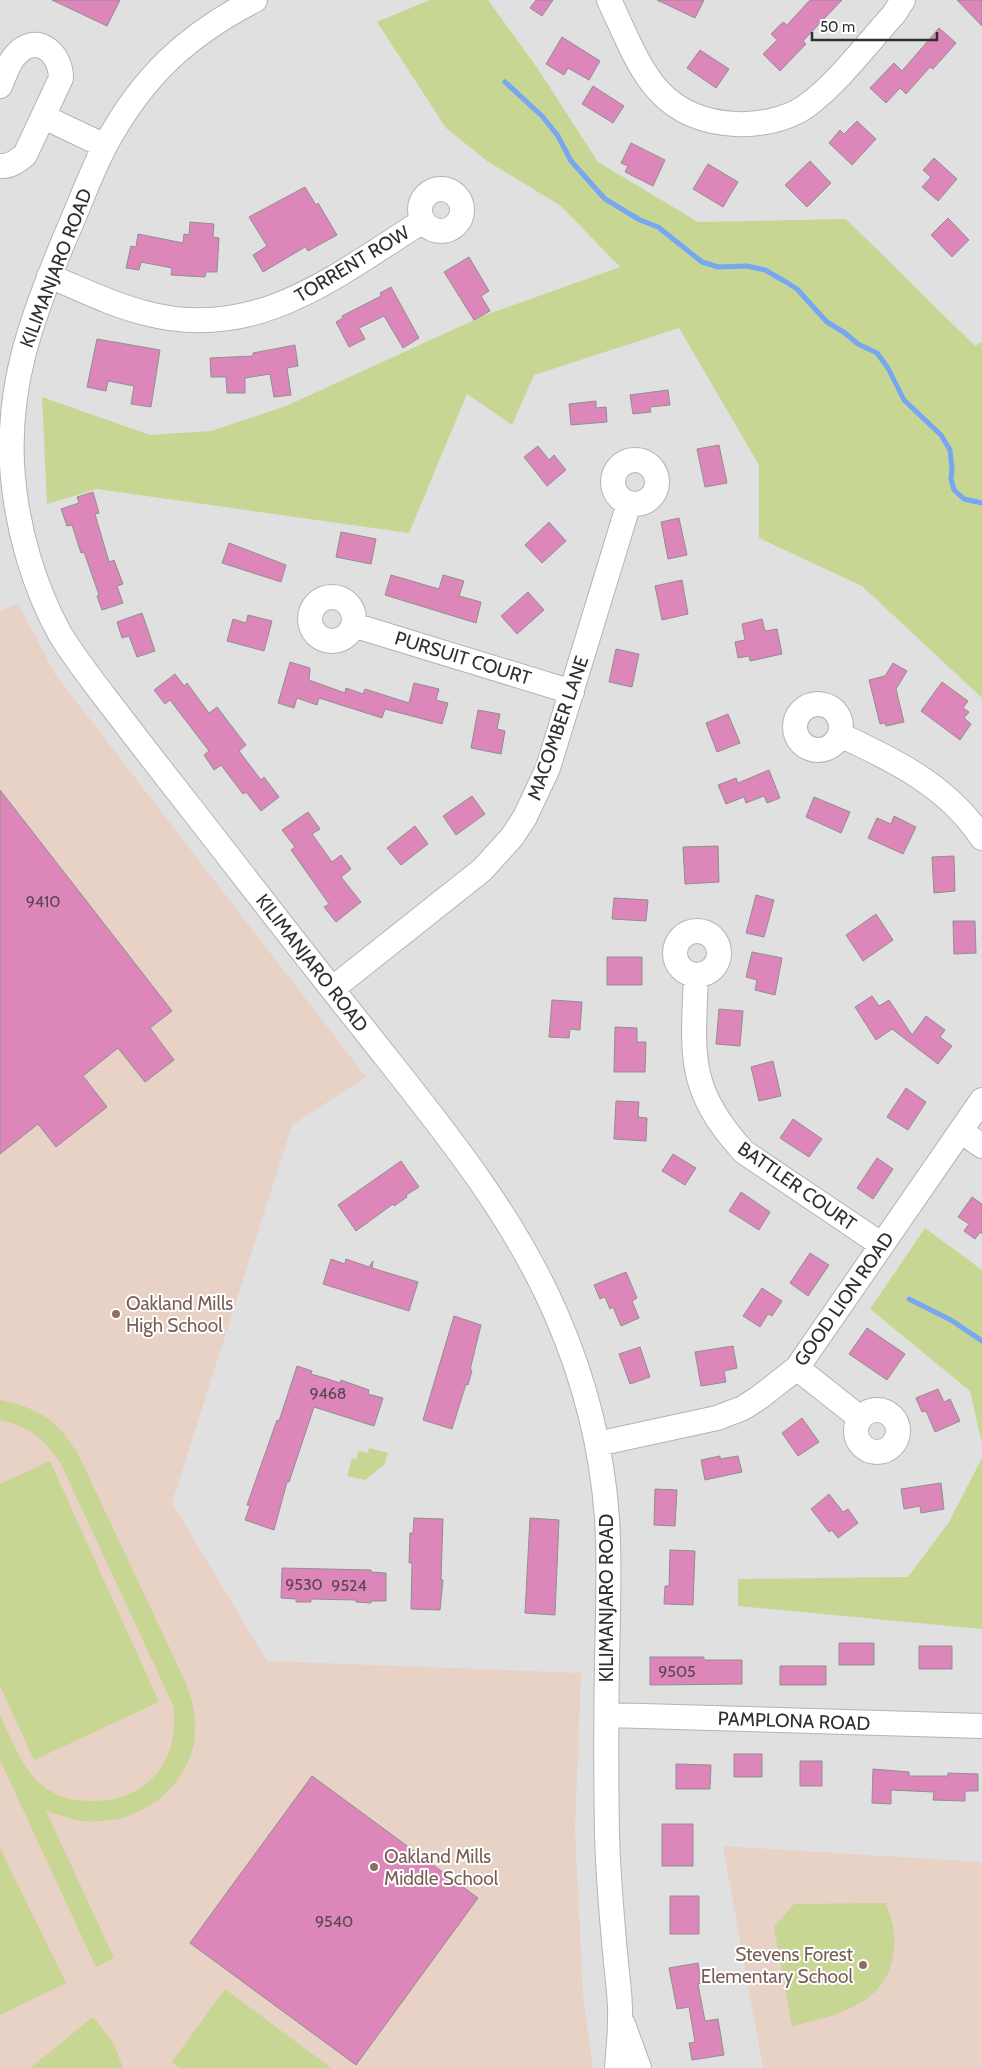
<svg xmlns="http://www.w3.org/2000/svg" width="982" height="2068" viewBox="0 0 982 2068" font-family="Cabin,sans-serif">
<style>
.education{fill:#e8d1c5}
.green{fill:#c7d693}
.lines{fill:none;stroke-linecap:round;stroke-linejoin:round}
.stream{stroke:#77a6f3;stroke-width:5}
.building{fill:#dc86ba;stroke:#918f90}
.minor-casing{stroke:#b4b4b5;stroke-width:26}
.minor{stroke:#fff;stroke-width:24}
.education-dot{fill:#8d6e63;stroke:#fff;stroke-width:2}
.labels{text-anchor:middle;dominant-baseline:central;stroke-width:4;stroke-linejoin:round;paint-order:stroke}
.number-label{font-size:16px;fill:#5a4552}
.street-label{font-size:19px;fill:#2f2f2f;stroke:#fff}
.education-label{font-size:19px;fill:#785e54;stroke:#fff;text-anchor:start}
</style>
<rect width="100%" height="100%" fill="#e0e0e1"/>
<path class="education" d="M18,603L55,674L366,1077L292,1125L172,1503L267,1661L581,1673L575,1831L583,1995L593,2068H0V611Z
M723,1846L982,1862V2068H763Z"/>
<path class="green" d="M430,0H488L538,69L598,162L698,222L846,219L975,346L982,342V698L862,586L759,538V465L679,328L534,375L512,425L467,394L409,533L97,489L47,504L42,397L150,435L211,431L286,406L483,316L620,267L561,206L487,161L446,128L377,22Z
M925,1228L982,1270V1443L970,1391L870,1309Z
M0,1400C39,1408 57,1420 78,1454L186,1683C192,1699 196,1715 195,1732C193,1780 148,1819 102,1821C77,1823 68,1817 46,1811L114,1958L96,1967L0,1760V1714C12,1741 24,1777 52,1792C65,1799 79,1801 93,1801C149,1801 181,1759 173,1705L61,1464C44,1438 30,1427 0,1420Z
M369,1448L388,1453L384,1465L365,1480L347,1476L352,1458L356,1459L358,1451L368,1453Z
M982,1458V1629L738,1606V1579L908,1577L949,1522Z
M50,1461L159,1702L34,1760L0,1686V1484Z
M0,1848L66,1983L0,2015Z
M886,1903C889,1913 893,1923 894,1933C898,2001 846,2013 792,2026L774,1927L794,1904Z
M225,1989L331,2068H179L172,2062Z
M93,2017L114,2044L123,2068H30Z"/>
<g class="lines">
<path class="stream" d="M505,82L542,116L558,136L571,161L605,199L640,220L658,227L702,262L718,267L747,266L765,270L786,282L797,289L827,322L845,333L858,344L877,353L888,368L904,400L941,435L950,450L952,469L951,479L954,490L964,499L982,503
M909,1299L951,1320L982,1341"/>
</g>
<path class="building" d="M52,0H120L107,26Z
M536,0H553L542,16L530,8Z
M657,0H704L695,18Z
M810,0H842L803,41L806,44L780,71L763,54L777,40L771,34L783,22L787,25Z
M957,0H982V26Z
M939,28L956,43L933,69L930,67L906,94L900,88L886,103L870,88L894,63L902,71Z
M562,37L600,61L589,80L568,68L564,75L546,64Z
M700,50L729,69L716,88L687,68Z
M593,86L624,106L613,123L582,104Z
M857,121L876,139L852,165L829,143L840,130L844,134Z
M631,143L665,160L653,186L625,172L628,166L621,163Z
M934,158L957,179L938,201L922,187L931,177L923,170Z
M810,161L831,183L807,207L785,185Z
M708,164L738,182L723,207L693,189Z
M305,187L316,205L318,203L337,235L308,251L305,247L263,272L253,255L267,246L249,217Z
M948,218L969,240L952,257L931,235Z
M190,222L214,224L213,237L219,238L217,272H206L205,277L171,275L172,268L141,262L139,270L126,268L131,246L136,247L138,234L183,243L184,234L189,235Z
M469,257L489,291L481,296L490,311L474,320L444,272Z
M391,287L419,338L403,348L384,316L359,328L365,339L349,347L336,322L343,318L342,316L381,296L380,293Z
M97,339L160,350L151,407L131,404L134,386L108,381L106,391L87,387Z
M295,345L298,366L287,368L291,395L274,397L270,374L245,378V393H227L226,377H211L210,358L253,356V353Z
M668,390L670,405L650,407L651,412L633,414L630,395Z
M596,401V408L606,407L607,422L571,425L569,404Z
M719,445L727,483L705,487L697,449Z
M538,446L549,460L554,455L566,470L547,486L524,457Z
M93,492L99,513L95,514L109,562L114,560L123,584L117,586L123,603L102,610L97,596L99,595L84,552L81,553L72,525L67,526L61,509L79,503L77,497Z
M679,518L687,555L668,559L661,522Z
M549,522L566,541L542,563L525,545Z
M341,532L376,539L371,564L336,557Z
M229,543L286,565L281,582L222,563Z
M391,575L439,589L443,575L464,581L459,596L481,602L476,623L385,595Z
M682,580L688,614L662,620L655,586Z
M528,592L544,610L517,634L501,616Z
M142,613L155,651L137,657L129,636L122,638L117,622Z
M248,615L272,621L264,651L227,641L233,619L246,623Z
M762,619L765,631L777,629L782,654L750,661L749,656L738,658L735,642L745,640L742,624Z
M616,649L639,654L632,687L609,682Z
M290,662L310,668L309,680L345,693L346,688L363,694L365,689L409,703L414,683L439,689L436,700L448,703L442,724L385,709L382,718L319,698L317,705L297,698L294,708L278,703Z
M893,663L907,671L896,689L904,722L886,726L885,723L880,724L869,680L885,676Z
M175,674L184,686L187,683L209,713L217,707L246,745L239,751L261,780L264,777L279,797L261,811L246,792L243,794L221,765L214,770L204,755L209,751L170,700L165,704L154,690Z
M942,682L968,701L963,708L969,712L964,718L971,724L960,740L921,711Z
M478,710L500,714L497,729L505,731L501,754L471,748Z
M728,714L740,743L717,752L706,723Z
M769,770L780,798L767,803L764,796L746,803L744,797L726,804L718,785L736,778L738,783Z
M0,790L172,1011L150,1028L174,1060L145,1082L118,1048L83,1076L107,1107L56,1147L38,1124L0,1154Z
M472,796L485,814L456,835L443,816Z
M814,797L850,812L841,833L806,817Z
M308,812L320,829L312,834L332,862L341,855L351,869L341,877L361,902L336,922L324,907L329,904L291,850L295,847L282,830Z
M894,816L916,827L903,854L868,838L877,818L891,824Z
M415,826L428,844L401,865L387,848Z
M718,846L719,882L685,884L683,847Z
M954,856L955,891L934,893L932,857Z
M756,895L774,900L764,937L746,933Z
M614,898L648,900L646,921L612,919Z
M876,914L893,940L863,961L846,935Z
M953,921H975L976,953L954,954Z
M752,952L782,958L775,995L755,990L757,980L746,977Z
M607,957H642V985H607Z
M872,996L879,1006L889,1000L912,1035L926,1016L945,1030L940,1037L952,1046L938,1064L892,1029L876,1040L855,1007Z
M552,1000L582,1002L580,1030L570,1029L569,1038L549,1037Z
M719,1009L743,1011L740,1046L716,1044Z
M615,1027L637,1028V1042H646L645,1072H614Z
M773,1061L781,1096L759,1101L751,1067Z
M906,1088L926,1102L908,1130L887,1117Z
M616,1101L639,1102L638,1117L647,1118L646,1141L614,1139Z
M793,1119L822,1139L809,1157L780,1138Z
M673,1154L696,1168L685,1185L662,1171Z
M877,1158L893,1169L873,1199L857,1188Z
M401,1161L419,1187L406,1195L407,1197L394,1206L393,1204L356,1231L338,1205Z
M741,1192L770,1212L759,1230L729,1211Z
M972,1197L982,1204V1234L980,1232L975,1239L964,1231L969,1224L958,1217Z
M810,1253L829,1265L808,1296L790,1283Z
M331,1259L345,1264L346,1259L369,1267L373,1261L372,1268L418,1282L409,1311L323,1284Z
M626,1272L637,1298L632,1301L639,1318L621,1326L613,1307L610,1309L605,1297L600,1299L594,1285Z
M762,1288L782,1301L772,1316L768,1314L760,1327L743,1316Z
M454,1316L481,1325L470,1370H472L468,1385L466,1384L452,1429L423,1420Z
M867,1328L905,1354L887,1380L849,1354Z
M733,1346L737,1368L724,1371L726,1382L701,1386L695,1352Z
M640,1347L650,1377L630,1384L619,1354Z
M297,1366L312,1371L311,1374L325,1378L340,1383L341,1380L369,1390L368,1394L383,1398L374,1426L314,1407L289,1482H287L274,1530L245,1520L250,1506L247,1505L277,1420L279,1421Z
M938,1389L944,1402L950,1399L960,1421L935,1432L926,1411L922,1412L916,1398Z
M802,1418L819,1442L798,1456L782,1433Z
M720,1456V1459L738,1456L742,1472L705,1480L701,1460Z
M941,1483L944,1509L921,1513L920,1506L904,1509L901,1489Z
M655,1489L677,1490L675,1526L654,1525Z
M829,1494L843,1512L848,1509L858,1523L838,1538L832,1530L829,1532L811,1509Z
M414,1518L443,1519L441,1580H443L440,1610L411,1609L412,1563H409L410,1533H413Z
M530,1518L559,1520L555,1615L525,1613Z
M670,1550L695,1551L693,1605L664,1604L665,1586H669Z
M282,1568L371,1570V1572L386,1573V1601H371V1603L356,1602V1600L311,1599V1602H296V1599L281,1598Z
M839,1643H874V1665H839Z
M919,1646H952V1669H919Z
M650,1657H704V1660H742V1684L650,1685Z
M780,1666H826V1685H780Z
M734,1754H762V1777H734Z
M800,1761H822V1786H800Z
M676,1764L711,1765L710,1789H676Z
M873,1769L909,1772V1776H948V1773L978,1774V1791H965V1801L933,1800L934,1792L891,1790V1804L872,1803Z
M312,1776L478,1898L356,2065L190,1943Z
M662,1824H693V1866H662Z
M670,1896H699V1934H670Z
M698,1963L701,1983L698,1984L705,2021L718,2019L724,2055L692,2060L689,2043L695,2042L689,2007L677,2009L669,1968Z"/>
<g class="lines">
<defs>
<path id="minor" d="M255,0C187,35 143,76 106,144C90,174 78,209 64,240C31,320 5,389 13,478C18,531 34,587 60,634C74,657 91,679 108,701C134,735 160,769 187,803C247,880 306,957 367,1033C437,1122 511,1210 556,1314C584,1378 602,1449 607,1518C610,1565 608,1612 607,1659C606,1717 606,1776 607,1834C608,1877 612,1920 616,1963C618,1982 621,2002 620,2021C620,2037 618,2053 617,2068
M609,0C639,63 654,120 736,124C758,125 786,120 805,107C837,84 867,44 894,14L903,0
M0,86C4,77 8,64 14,57C34,31 61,51 61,78L25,155C17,161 10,167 0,166
M44,117L105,146
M420 210a21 21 0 1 1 42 0a21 21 0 1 1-42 0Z
M49,276C81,289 112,305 145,313C256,343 335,276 423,221
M613 482a22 22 0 1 1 44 0a22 22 0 1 1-44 0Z
M310 619a22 22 0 1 1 44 0a22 22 0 1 1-44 0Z
M353,625L572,692
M795 727a23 23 0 1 1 46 0a23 23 0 1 1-46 0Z
M840,735C894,760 948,786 982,838
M675 953a22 22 0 1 1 44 0a22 22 0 1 1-44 0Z
M696,975C693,1054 686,1089 744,1152L882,1245
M332,989L482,870L512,837L525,817L548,768L629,503
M962,1132L982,1146
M797,1368L860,1418
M856 1431a21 21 0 1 1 42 0a21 21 0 1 1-42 0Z
M597,1444L717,1418L743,1408L760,1397L797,1368L982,1100
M607,1715L982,1726
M623,2024L639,2068"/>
</defs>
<use href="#minor" class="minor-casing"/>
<use href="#minor" class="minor"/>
</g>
<g class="education-dot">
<circle cx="116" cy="1314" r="5"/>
<circle cx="374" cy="1867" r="5"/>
<circle cx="863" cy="1965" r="5"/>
</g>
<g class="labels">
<g class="number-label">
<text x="43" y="901">9410</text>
<text x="328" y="1393">9468</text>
<text x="304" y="1584">9530</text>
<text x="349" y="1585">9524</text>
<text x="677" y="1671">9505</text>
<text x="334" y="1921">9540</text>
</g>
<g class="street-label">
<text transform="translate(352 264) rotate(-31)">TORRENT ROW</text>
<text transform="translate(56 268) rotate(-69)">KILIMANJARO ROAD</text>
<text transform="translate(463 658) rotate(17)">PURSUIT COURT</text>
<text transform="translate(558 728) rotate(-71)">MACOMBER LANE</text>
<text transform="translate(312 963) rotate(52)">KILIMANJARO ROAD</text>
<text transform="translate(797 1186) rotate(35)">BATTLER COURT</text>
<text transform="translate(844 1299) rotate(-55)">GOOD LION ROAD</text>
<text transform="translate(606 1598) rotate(-90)">KILIMANJARO ROAD</text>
<text transform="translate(794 1721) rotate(2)">PAMPLONA ROAD</text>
</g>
<g class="education-label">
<text x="126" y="1303">Oakland Mills<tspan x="126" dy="22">High School</tspan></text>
<text x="384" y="1856">Oakland Mills<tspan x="384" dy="22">Middle School</tspan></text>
<text x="853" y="1954" text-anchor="end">Stevens Forest<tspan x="853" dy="22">Elementary School</tspan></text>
</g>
</g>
<path d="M812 32v8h125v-8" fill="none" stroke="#2f2f2f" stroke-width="2.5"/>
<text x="820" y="32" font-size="15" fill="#2f2f2f" stroke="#ffffff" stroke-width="4" paint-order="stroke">50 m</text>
</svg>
